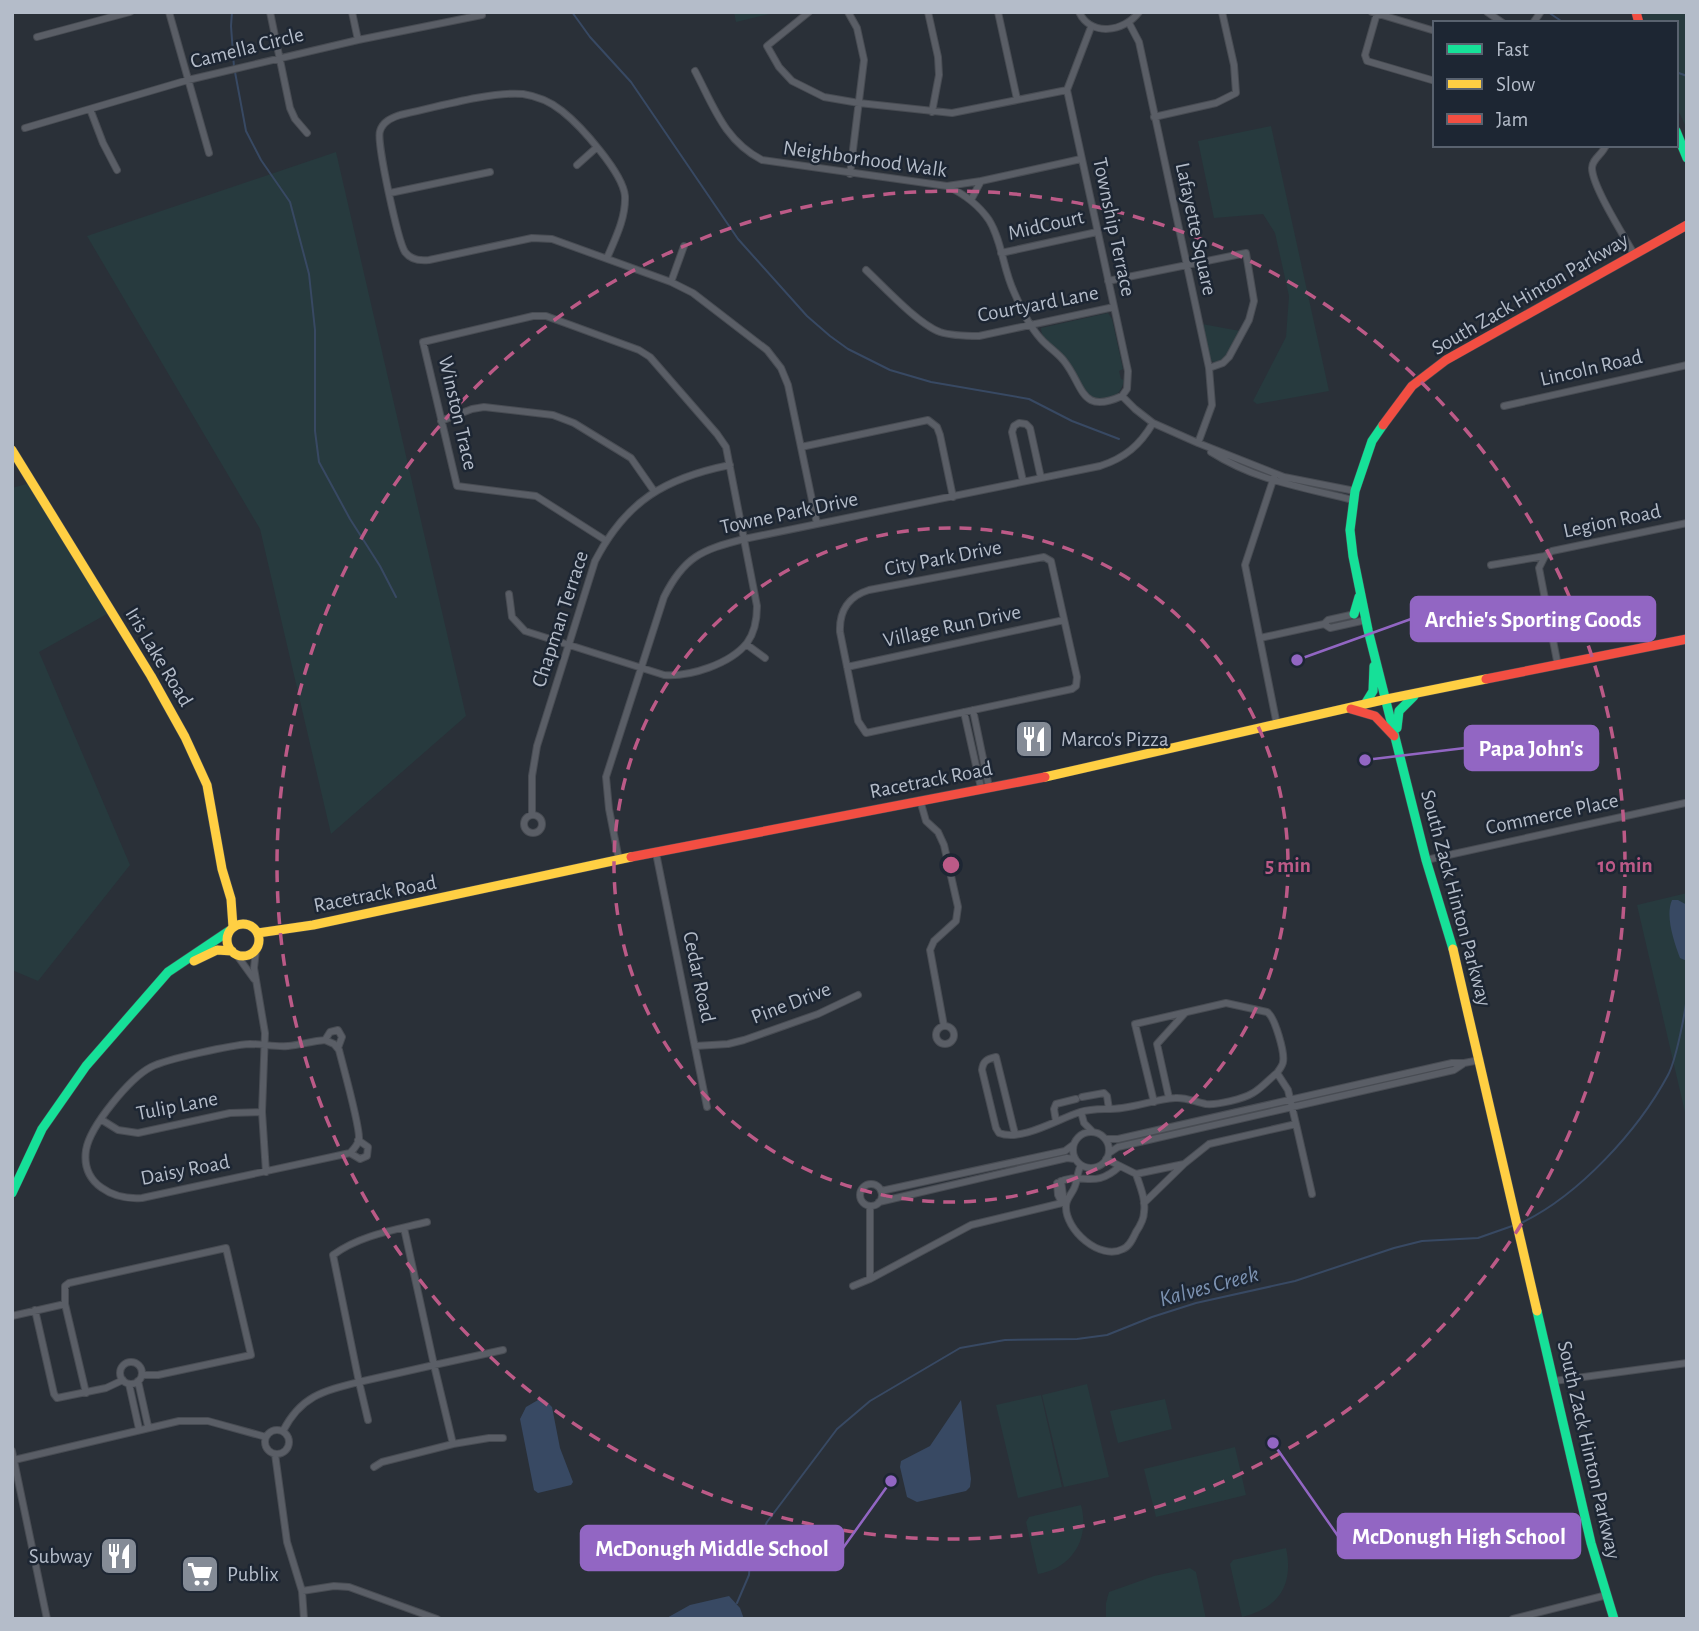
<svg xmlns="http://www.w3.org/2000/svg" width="1699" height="1631" viewBox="0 0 1699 1631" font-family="'Alegreya Sans',sans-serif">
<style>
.green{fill:#273a3e}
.water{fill:#384963}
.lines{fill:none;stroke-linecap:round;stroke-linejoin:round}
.stream{stroke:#384963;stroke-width:2}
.street-casing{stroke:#484c53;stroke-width:8}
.fast-casing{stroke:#484c53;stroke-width:10}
.slow-casing{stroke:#484c53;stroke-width:10}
.jam-casing{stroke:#484c53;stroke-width:10}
.street{stroke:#5a5e66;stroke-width:6}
.fast{stroke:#16e098;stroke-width:9}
.slow{stroke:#ffcf43;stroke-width:9}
.jam{stroke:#f24e42;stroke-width:9}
.ring{fill:none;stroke:#bc5a87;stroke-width:3.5;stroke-dasharray:12 9}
.labels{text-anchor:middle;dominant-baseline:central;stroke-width:5;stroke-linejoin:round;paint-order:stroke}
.street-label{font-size:21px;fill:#b4bcc9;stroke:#1d2633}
.poi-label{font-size:21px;fill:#b4bcc9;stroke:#1d2633;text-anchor:start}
.water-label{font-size:23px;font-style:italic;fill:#7c92b1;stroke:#1d2633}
.centre{fill:#bc5a87;stroke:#1d2633;stroke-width:3.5}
.ring-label{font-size:21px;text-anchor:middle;font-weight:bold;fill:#bc5a87;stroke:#1d2633;stroke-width:5;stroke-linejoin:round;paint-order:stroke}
.leader{fill:none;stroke:#9266c3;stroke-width:2.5}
.callout-dot{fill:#9266c3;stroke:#1d2633;stroke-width:2.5}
.callout{fill:#9266c3;stroke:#9266c3;stroke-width:2.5}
.callout-label{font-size:23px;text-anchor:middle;font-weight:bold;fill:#fff}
</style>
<rect width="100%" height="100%" fill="#2a3038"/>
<path class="green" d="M734,12H778L736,22Z
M1641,12H1687V129L1676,106V23H1645Z
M1271,126L1329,391L1257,404L1253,401L1286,337L1289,296L1275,233L1263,214L1214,218L1198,141Z
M336,152L466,716L331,834L260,529L87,236Z
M1108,313L1112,319L1123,369L1119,371L1121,379L1124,380C1121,396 1112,398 1097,401C1078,389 1072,365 1056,349C1049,342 1041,338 1041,328Z
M1202,324L1240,331C1234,344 1229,361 1213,362L1210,359Z
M30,483L114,610L39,652L130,865L38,981L12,970V488Z
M1687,893V1121L1637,905Z
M1087,1384L1109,1477L1064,1487L1042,1395Z
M1041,1395L1062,1487L1018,1498L996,1405Z
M1165,1399L1172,1429L1118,1443L1110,1411Z
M1235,1447L1246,1495L1156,1517L1144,1469Z
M1081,1505C1090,1538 1073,1568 1038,1574L1026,1522L1029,1517Z
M1286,1548C1294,1585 1279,1608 1242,1617L1230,1564L1233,1560Z
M1190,1568L1196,1572L1206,1619H1106V1603L1109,1592L1154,1576Z"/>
<path class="water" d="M1672,900H1678L1687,905V961L1680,958C1674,942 1665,916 1672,900Z
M538,1400H545L552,1407L560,1448L573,1482L571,1485L538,1493L534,1490L520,1419L526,1407Z
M961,1400L971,1479L970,1487L966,1491L917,1502L907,1497L900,1467L901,1461L930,1446Z
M729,1596L740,1608L744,1619H665L690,1605Z"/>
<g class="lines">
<path class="stream" d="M232,12L231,26L234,67
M572,12L590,37L631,82L738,239L807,316L830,336L848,349L890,370L931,382L1029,399L1072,421L1119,439
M632,12H641
M1548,12L1564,23
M235,72L246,131L261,160L290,202L309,274L315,330V431L319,462L350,519L380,566L396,597
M1676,72L1687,76
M1521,1223C1578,1196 1638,1131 1668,1075C1676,1060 1685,1014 1687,996
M737,1603L749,1575L750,1559L767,1522L837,1429L870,1401L960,1348L1005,1340L1077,1339L1107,1335L1152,1317L1196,1303L1295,1281L1394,1248L1422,1241L1478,1238L1515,1225"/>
<defs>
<path id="street" d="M169,12L209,153
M270,12L290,108L295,119L307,133
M352,12L358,40
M809,12L767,46L779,67L792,81L824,97L859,103L952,113L1067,90
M848,12L857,28L864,60L850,174
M928,12L938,57L939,75L932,112
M998,12L1017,99
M1079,12C1091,37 1124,32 1139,12
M1372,12L1435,31
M1487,12L1503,23
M1377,13L1365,55L1367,61L1435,81
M1129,23L1139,42L1209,368L1212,405L1198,443
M1533,23L1540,13
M1091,27L1067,90L1128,371L1127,389L1122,396L1135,409L1153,423L1198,443L1284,477L1355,491
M37,37L130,12
M695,71C714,107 724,140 762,160L947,186C964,194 978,204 989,220C1002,241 1003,269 1014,292C1021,308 1029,326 1041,339C1048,347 1058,353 1064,361C1084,386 1080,415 1122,396
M90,109L103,143L117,170
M1154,117L1216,103L1236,93L1234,65L1222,12
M25,128L188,80L358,40L482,15L480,12
M1606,145C1603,154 1592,159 1592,168C1592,186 1624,236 1634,254
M577,165L596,148
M947,186L981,181
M390,193L490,172
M971,200L981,181L1081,159
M1001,253L1097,232
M607,258C615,239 626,218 625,196C623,173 581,126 562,111C551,102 536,96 523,94C492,91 433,108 400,115C392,118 383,121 380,131C376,141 398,241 405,252C411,260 420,261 429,260L532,238L552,239L671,282L693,293L767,350L781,368L788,385L817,524
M866,270C884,287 918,324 940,332C952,336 966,336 979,336L1114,307
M1108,281L1246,253L1254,301L1249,320L1229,357L1223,363L1209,368
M671,282L684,246
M1504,406L1687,365
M441,421L472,409L484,407L553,415L574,423L631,458L654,491
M801,447L928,420L937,427L940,435L953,497
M1211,452C1257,481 1302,487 1353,500
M1275,474L1245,565L1277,725
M1023,481L1012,432L1014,426L1019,423L1026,424L1030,428L1041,478
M1545,556L1539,568L1558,666
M1044,557L1051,561L1077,677L1076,686L1072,689L866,733L858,721L840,632C839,611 849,596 869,590Z
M1491,565L1545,556L1552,551L1687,523
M509,594L512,617L525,631L664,675C690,677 730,664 747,643C755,632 757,619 757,606L726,447L717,434L650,357L639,350L546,316H533L423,342L457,486L536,496L605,540
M1324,624L1330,628L1366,620
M1260,638L1324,624L1328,620L1355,614
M746,644L765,658
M847,667L1064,620
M973,710L989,787
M964,712L981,788
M920,800L926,821L938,832L944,845L958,907L956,921L934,941L930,950L944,1026
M524 824a9 9 0 1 1 18 0a9 9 0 1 1-18 0Z
M532,815V776L537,746L595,561C626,501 665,478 730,465
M656,853L707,1107
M619,860L609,809L606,777L664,597C684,557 701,550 744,539L1100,466C1125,458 1140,445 1153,423
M1426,860L1685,803
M256,950L254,968L265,1033L262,1112L266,1172
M236,954L254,979
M936 1035a9 9 0 1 1 18 0a9 9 0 1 1-18 0Z
M325,1040L334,1044L339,1050C343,1066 360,1126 359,1139C358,1145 354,1149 350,1153L142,1198C113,1200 81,1184 86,1150C90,1126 130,1078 151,1067C166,1059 232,1045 250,1044C263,1044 275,1047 288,1046C300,1045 312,1041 325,1040Z
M325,1040L330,1032L338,1030L342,1037L338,1048
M695,1046L728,1044L744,1040L818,1014L858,995
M1082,1097L1104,1093L1107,1096L1109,1109
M1169,1098L1157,1044L1185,1013
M1154,1102L1135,1024L1226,1003L1267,1012C1275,1017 1285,1053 1283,1062C1283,1065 1279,1070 1277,1073
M1081,1112L1084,1123L1092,1131
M102,1120L118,1130L138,1133L230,1113L262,1112
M1056,1121L1054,1109L1056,1104L1076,1099
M1296,1124L1312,1194
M1073 1150a18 18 0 1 1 36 0a18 18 0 1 1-36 0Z
M1015,1134L996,1057C987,1059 983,1061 982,1070L996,1128L999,1133C1021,1142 1058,1119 1080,1112C1094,1108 1108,1110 1122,1108C1140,1106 1157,1099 1175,1098C1186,1097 1195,1102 1206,1104C1218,1105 1243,1099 1253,1093C1262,1088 1269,1079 1277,1073L1288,1090L1296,1124L1209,1144L1184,1164
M1106,1139H1118L1452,1063H1464L1480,1060
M350,1153L360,1159L367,1156L368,1147L358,1140
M1109,1153L1118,1147L1454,1070L1463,1064
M1081,1165C1077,1172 1078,1179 1075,1186C1073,1193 1066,1198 1066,1206C1065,1230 1100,1261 1123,1249C1130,1246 1133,1238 1136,1232C1140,1226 1144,1219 1144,1212C1146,1200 1140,1186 1136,1174L1106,1159
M1136,1174L1184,1164L1144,1203
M1061,1181L1063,1195L1062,1201
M860 1195a11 11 0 1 1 22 0a11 11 0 1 1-22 0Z
M881,1191L1065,1151L1073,1145
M879,1202L1067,1158L1075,1159
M1062,1203L1058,1195L1057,1183C1082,1170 1093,1191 1120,1166
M870,1206V1279L971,1225L1066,1202
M404,1228L434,1365L359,1382L333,1255C360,1235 395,1230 427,1222
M853,1286L870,1279
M35,1310L54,1394L57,1398L106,1388L123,1380
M12,1316L65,1304
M120 1373a11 11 0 1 1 22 0a11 11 0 1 1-22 0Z
M138,1381L148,1426
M1554,1381L1687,1363
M129,1384L139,1429
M86,1393L65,1304V1286L69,1283L226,1248L251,1355L158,1375H142
M265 1442a12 12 0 1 1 24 0a12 12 0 1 1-24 0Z
M283,1431C301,1396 323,1391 359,1382L368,1420
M453,1444L489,1438H503
M12,1451L47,1619
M275,1454L287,1542L302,1591L304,1619
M14,1460L179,1421H208L266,1437
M374,1467L382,1462L453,1444L434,1365L503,1350
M302,1591L334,1586L349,1587L437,1619
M1513,1619L1607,1595"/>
<path id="fast" d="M1676,131L1687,158
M1383,425L1372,441L1355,491L1350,530L1353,556L1368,630L1426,860L1453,949
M1354,614L1359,597
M1365,704L1373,691L1374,666
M1397,728L1399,711L1414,696
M12,1193L42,1129L86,1066L168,972L229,931
M1537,1311L1591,1543L1614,1619"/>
<path id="slow" d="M12,450L151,676L185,737L207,785L222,869L231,899L233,927
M1045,777L1387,699L1486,679
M227 940a16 16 0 1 1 32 0a16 16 0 1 1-32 0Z
M258,933L313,925L631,857
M1453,949L1537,1311
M194,961L217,950L232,951"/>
<path id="jam" d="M1636,12L1639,23
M1383,425L1412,386L1446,360L1687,225
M1486,679L1687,639
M1351,709L1375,716L1394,736
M631,857L1045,777"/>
</defs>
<use href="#street" class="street-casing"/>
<use href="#fast" class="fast-casing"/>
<use href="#slow" class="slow-casing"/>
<use href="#jam" class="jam-casing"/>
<use href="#street" class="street"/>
<use href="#fast" class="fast"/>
<use href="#slow" class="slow"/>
<use href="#jam" class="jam"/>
</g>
<g class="ring">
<circle cx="951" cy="865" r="337"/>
<circle cx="951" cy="865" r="674"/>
</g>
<defs>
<symbol id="restaurant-square" viewBox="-11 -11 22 22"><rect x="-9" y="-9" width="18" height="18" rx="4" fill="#848b96" stroke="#1d2633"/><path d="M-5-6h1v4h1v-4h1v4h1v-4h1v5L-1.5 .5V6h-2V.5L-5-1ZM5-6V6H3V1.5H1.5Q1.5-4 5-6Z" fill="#fff"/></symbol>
<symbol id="supermarket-square" viewBox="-11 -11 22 22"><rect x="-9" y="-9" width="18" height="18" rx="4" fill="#848b96" stroke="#1d2633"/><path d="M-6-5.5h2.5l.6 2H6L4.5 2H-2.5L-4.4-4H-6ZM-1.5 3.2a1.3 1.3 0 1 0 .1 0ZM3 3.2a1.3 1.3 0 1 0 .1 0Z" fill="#fff"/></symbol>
</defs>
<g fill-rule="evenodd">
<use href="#restaurant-square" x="1012" y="717" width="44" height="44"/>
<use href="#restaurant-square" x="97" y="1534" width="44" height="44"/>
<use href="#supermarket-square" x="178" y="1552" width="44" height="44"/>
</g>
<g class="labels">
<g class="street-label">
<text transform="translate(247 48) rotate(-14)">Camella Circle</text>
<text transform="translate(865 159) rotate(8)">Neighborhood Walk</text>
<text transform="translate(1046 225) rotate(-13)">MidCourt</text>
<text transform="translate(1114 227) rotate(78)">Township Terrace</text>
<text transform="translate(1196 229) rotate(78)">Lafayette Square</text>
<text transform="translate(1530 294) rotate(-30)">South Zack Hinton Parkway</text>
<text transform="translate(1038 304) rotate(-11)">Courtyard Lane</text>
<text transform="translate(1591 368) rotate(-13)">Lincoln Road</text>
<text transform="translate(458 413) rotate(77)">Winston Trace</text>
<text transform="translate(789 513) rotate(-12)">Towne Park Drive</text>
<text transform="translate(1612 521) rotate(-12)">Legion Road</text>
<text transform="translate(943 558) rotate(-11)">City Park Drive</text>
<text transform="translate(560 619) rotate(-72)">Chapman Terrace</text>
<text transform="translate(952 626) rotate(-12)">Village Run Drive</text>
<text transform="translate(159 657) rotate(59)">Iris Lake Road</text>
<text transform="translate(931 780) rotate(-11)">Racetrack Road</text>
<text transform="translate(1552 814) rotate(-12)">Commerce Place</text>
<text transform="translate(375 894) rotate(-11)">Racetrack Road</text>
<text transform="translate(1456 898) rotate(75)">South Zack Hinton Parkway</text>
<text transform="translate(699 977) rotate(78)">Cedar Road</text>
<text transform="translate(791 1003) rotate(-21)">Pine Drive</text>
<text transform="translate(177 1106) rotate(-11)">Tulip Lane</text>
<text transform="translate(185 1170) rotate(-11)">Daisy Road</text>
<text transform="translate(1589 1450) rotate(77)">South Zack Hinton Parkway</text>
</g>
<g class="poi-label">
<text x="1061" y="739">Marco's Pizza</text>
<text x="92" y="1556" text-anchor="end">Subway</text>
<text x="227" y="1574">Publix</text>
</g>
<g class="water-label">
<text transform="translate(1209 1287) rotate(-15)">Kalves Creek</text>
</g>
</g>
<circle cx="951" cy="865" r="10" class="centre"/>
<g class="ring-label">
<text x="1288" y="872">5 min</text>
<text x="1625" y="872">10 min</text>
</g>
<path class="leader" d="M1297 660L1411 619M1365 760L1465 748M1273 1443L1338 1536M891 1481L843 1548"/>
<g class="callout-dot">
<circle cx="1297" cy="660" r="7"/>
<circle cx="1365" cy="760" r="7"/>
<circle cx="1273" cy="1443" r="7"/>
<circle cx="891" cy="1481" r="7"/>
</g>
<g class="callout">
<rect x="1411" y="597" width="244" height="44" rx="7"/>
<rect x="1465" y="726" width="133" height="44" rx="7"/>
<rect x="1338" y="1514" width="242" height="44" rx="7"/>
<rect x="581" y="1526" width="262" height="44" rx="7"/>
</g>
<g class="callout-label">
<text x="1533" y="627">Archie's Sporting Goods</text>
<text x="1531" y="756">Papa John's</text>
<text x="1459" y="1544">McDonugh High School</text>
<text x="712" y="1556">McDonugh Middle School</text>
</g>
<rect width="1699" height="1631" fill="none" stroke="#b4bcc9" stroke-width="28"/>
<rect x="1433" y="21" width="245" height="126" fill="#1d2633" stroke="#59626f" stroke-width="2"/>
<rect x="1447" y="44" width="35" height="10" fill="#16e098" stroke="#59626f" stroke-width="2"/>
<text x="1496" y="56" font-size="21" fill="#b4bcc9">Fast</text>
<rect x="1447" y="79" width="35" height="10" fill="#ffcf43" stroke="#59626f" stroke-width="2"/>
<text x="1496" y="91" font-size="21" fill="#b4bcc9">Slow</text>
<rect x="1447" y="114" width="35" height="10" fill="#f24e42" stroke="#59626f" stroke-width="2"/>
<text x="1496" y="126" font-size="21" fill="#b4bcc9">Jam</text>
</svg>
